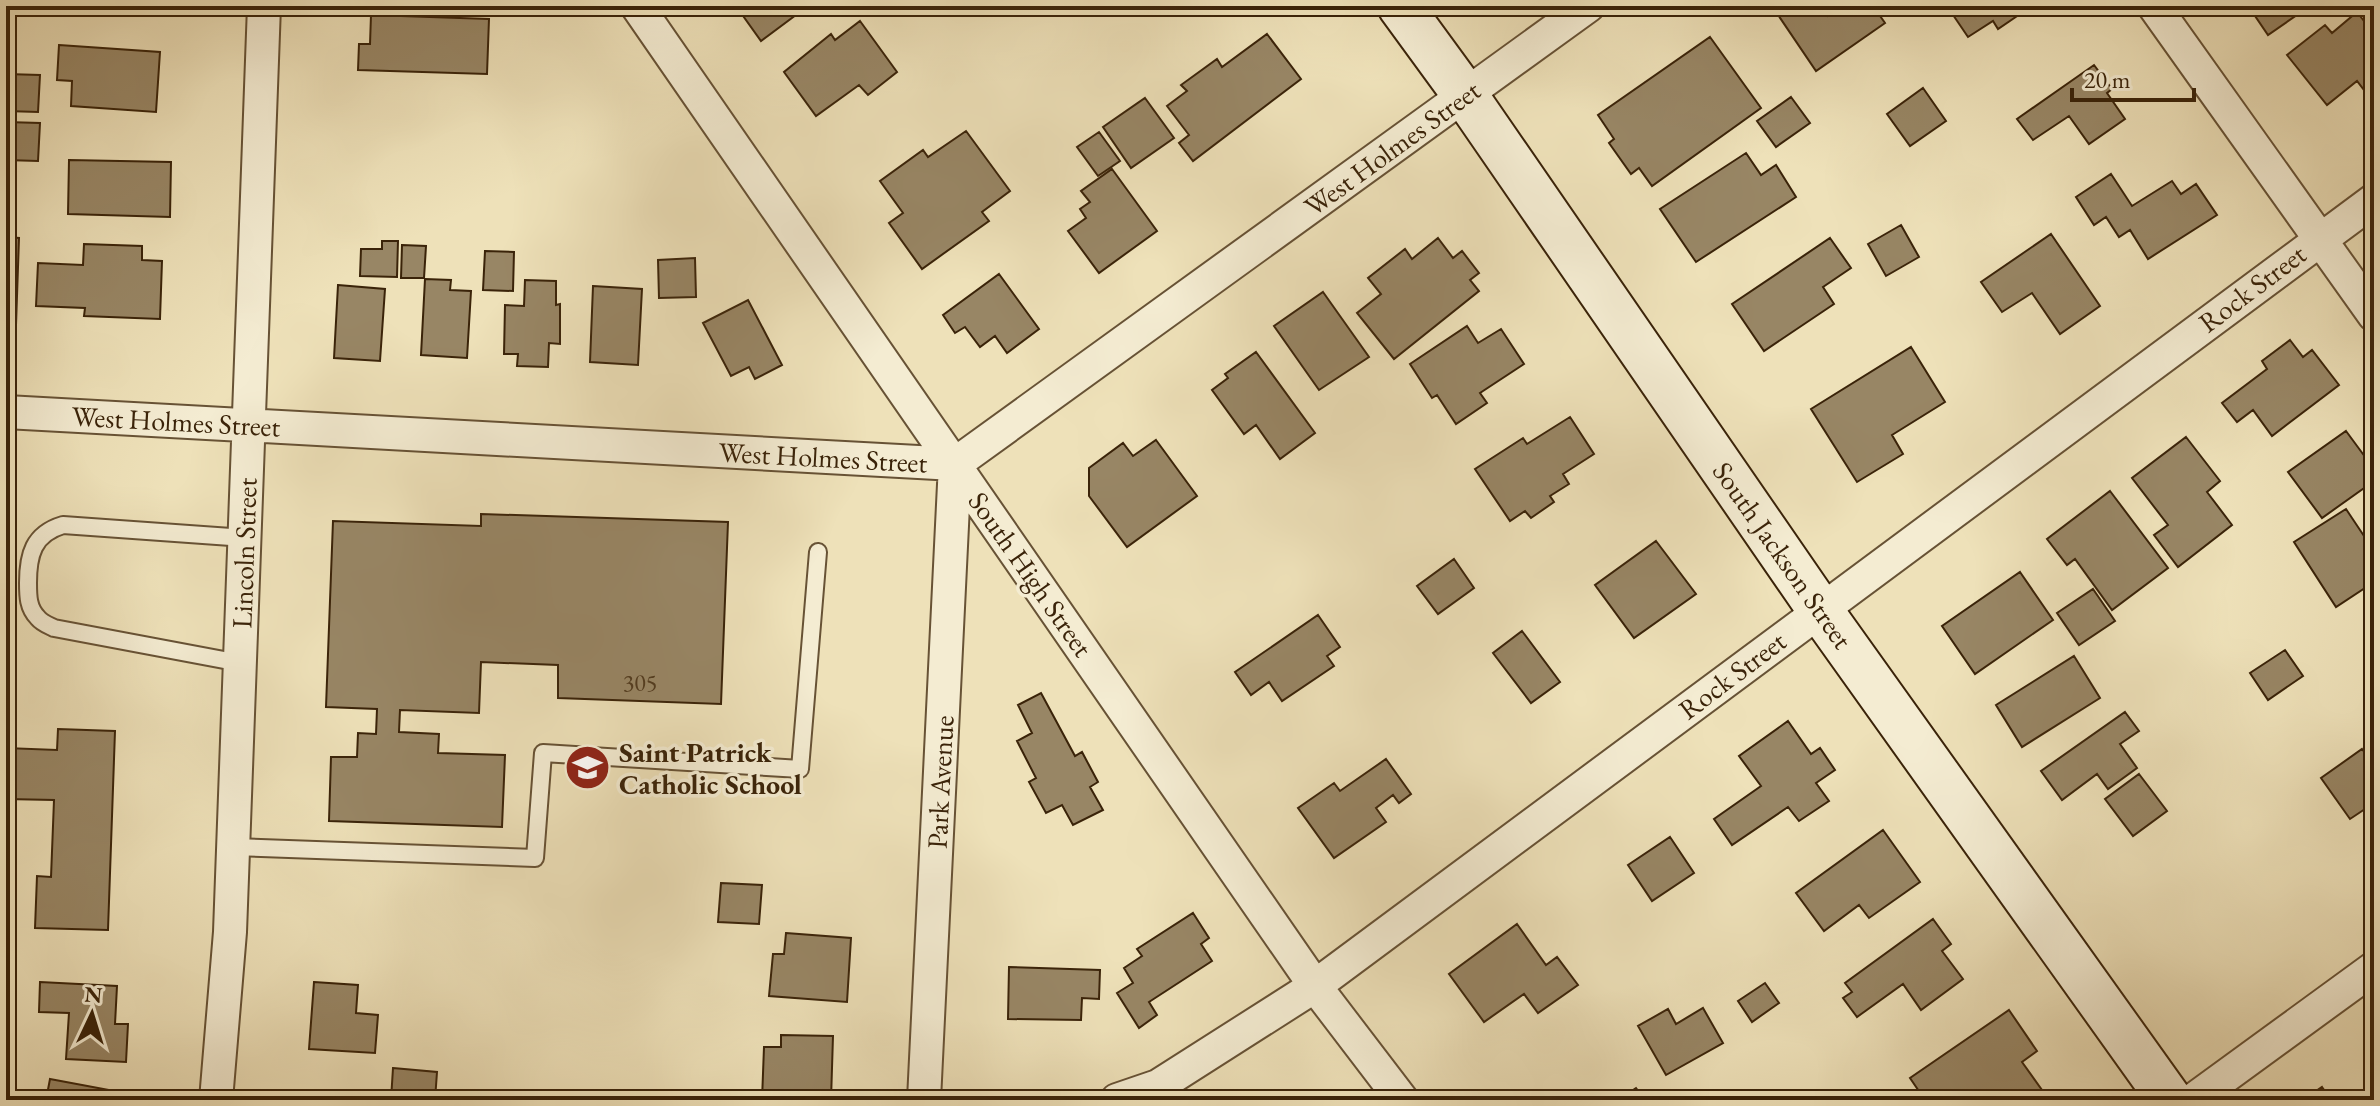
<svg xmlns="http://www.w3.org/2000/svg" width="2380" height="1106" viewBox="0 0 2380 1106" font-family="'EB Garamond',serif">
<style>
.building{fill:#988665;stroke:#3a2309;stroke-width:2}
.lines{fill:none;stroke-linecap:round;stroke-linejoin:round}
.lane-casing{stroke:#675235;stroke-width:20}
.street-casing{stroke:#675235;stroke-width:36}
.secondary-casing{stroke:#3a2309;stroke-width:48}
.lane{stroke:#f4ecd2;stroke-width:16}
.street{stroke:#f4ecd2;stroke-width:32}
.secondary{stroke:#f4ecd2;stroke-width:44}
.labels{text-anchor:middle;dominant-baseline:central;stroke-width:7;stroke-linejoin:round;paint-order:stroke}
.number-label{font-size:24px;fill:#523c20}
.street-label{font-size:28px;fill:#3a2309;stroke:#f4ecd2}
.poi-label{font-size:28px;font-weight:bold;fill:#3a2309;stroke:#f4ecd2;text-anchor:start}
</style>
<rect width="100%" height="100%" fill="#eee1b9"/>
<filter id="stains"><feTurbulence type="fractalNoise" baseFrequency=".0025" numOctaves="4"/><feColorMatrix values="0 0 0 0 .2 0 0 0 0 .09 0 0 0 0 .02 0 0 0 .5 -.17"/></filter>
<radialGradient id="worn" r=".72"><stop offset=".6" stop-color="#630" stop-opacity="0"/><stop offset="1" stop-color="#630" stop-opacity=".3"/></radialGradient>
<path class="building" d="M736,6H808L761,41Z
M1772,6H1821L1828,16L1843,6H1873L1885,23L1816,71Z
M1947,6H2019L2023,12L1998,29L1993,21L1968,37Z
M2257,6H2310L2268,35L2251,10Z
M2357,12L2374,34V81L2364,90L2357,81L2327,105L2287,55L2325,25L2332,33Z
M371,15L489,19L487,74L358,70L359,44H370Z
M860,21L897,72L868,95L859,85L816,116L784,72L831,34L835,40Z
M1267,34L1301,79L1193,161L1179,143L1189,135L1167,106L1187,91L1181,85L1217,59L1222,67Z
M1710,37L1761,108L1652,186L1639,168L1631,174L1609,143L1614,139L1598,115Z
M59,45L160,52L156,112L71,106L72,81L57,80Z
M2094,65L2112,89L2107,93L2125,119L2089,144L2069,116L2033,140L2017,119Z
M6,74L40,75L38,112L6,111Z
M1923,88L1946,121L1910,146L1887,114Z
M1791,97L1810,123L1776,147L1757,121Z
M1145,98L1174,138L1131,168L1103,127Z
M6,122L40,123L38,161L6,160Z
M966,131L1010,191L982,212L989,221L922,269L889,223L903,213L880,181L923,150L928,157Z
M1099,132L1120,161L1098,176L1077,147Z
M1746,153L1761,175L1776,165L1796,197L1696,262L1660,209Z
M69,160L171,162L170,217L68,214Z
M1112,169L1157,231L1099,273L1068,231L1086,218L1080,209L1090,202L1081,191Z
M2111,174L2132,206L2172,181L2181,194L2196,184L2217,215L2148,259L2130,230L2119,237L2106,217L2094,225L2076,197Z
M1901,225L1919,257L1886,276L1868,244Z
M2051,234L2100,306L2060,334L2032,293L2002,312L1981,282Z
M6,237L19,238L16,325H6Z
M1438,238L1453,258L1462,251L1479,273L1470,280L1479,291L1394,359L1357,313L1381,294L1368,278L1405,249L1412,259Z
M1830,238L1851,268L1823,287L1834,304L1764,351L1732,304Z
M382,241H398L397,277L360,276L361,249H382Z
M84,244L142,246V260L162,261L160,319L84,316L85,308L36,306L38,263L83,265Z
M402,245L426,246L424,278H401Z
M485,251L514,252L513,291L483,290Z
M695,258L696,297L659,298L658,260Z
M999,274L1039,329L1007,353L995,336L980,347L965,327L955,333L943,315Z
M425,279L451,280L450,290L471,291L467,358L421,355Z
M525,280L556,281V305L560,304V344L549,343L548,367L517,366L518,354H504L505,305L524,306Z
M338,285L385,289L380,361L334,358Z
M593,286L642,289L638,365L590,362Z
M1323,292L1369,357L1319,390L1274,326Z
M748,300L782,365L755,379L749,367L731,376L703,323Z
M1467,326L1478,343L1501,329L1524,364L1480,393L1487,403L1456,424L1437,395L1432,398L1410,364Z
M2290,340L2303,357L2312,350L2339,385L2272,436L2253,410L2237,422L2222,403L2267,369L2262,361Z
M1911,347L1945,402L1892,435L1903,454L1857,482L1811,409Z
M1256,352L1315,433L1280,459L1256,425L1244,434L1212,390L1228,378L1225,374Z
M1570,417L1594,454L1563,474L1569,484L1550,496L1554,502L1531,518L1525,511L1510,521L1475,469L1523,438L1527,444Z
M2346,431L2374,469V481L2322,518L2288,472Z
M2186,437L2220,481L2207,492L2232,525L2178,567L2154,535L2168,525L2132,478Z
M1156,440L1197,496L1127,547L1089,496V468L1123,443L1133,456Z
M2110,491L2168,568L2112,610L2075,559L2067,565L2047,539Z
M2346,509L2366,539L2374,534V582L2336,607L2294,542Z
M481,514L728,522L721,704L558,698V665L481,662L479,713L400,710L399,732L439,734L438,753L505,755L502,827L329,821L331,757H357L358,733L376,734L377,709L326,707L333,521L481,526Z
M1656,541L1696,594L1634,638L1595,585Z
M1454,559L1474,588L1438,614L1417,586Z
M2020,572L2053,620L1975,674L1942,626Z
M2093,589L2115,621L2079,645L2057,613Z
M1318,615L1340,647L1327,656L1334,666L1282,701L1269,682L1251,695L1235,672Z
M1522,631L1560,682L1531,703L1493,653Z
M2285,650L2303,676L2268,700L2250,673Z
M2074,656L2100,698L2022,747L1996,705Z
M1041,693L1075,756L1082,752L1098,782L1090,787L1103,810L1073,825L1062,805L1046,813L1029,782L1036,778L1017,741L1032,733L1018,705Z
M2125,712L2139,731L2120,744L2137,768L2108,789L2097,774L2062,800L2041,771Z
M1788,721L1811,754L1820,748L1835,770L1816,783L1829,801L1799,821L1788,807L1732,845L1714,819L1761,786L1739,756Z
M58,729L115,731L108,930L35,928L37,876L51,877L54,800L6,799V748L57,750Z
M2362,749L2374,765V803L2350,819L2321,778Z
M1386,759L1411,794L1399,803L1393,795L1376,808L1386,822L1334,858L1298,808L1334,783L1340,791Z
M2139,774L2167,811L2133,836L2105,799Z
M1883,830L1920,882L1869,918L1859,905L1824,931L1796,893Z
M1670,837L1694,873L1652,901L1628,865Z
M721,883L762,885L759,924L718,922Z
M1193,913L1209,938L1201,944L1212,961L1149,1002L1157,1015L1139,1028L1117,993L1133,983L1124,968L1142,956L1137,949Z
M1933,919L1951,944L1942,951L1963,979L1921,1010L1903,984L1857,1017L1843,998L1852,992L1845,983Z
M1517,924L1546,965L1557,957L1578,985L1538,1013L1524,994L1484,1022L1449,974Z
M786,933L851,938L847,1002L769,996L773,954H784Z
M1009,967L1100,970L1099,999L1082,998L1081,1020L1008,1019Z
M40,982L117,986L115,1024H128L126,1062L66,1059L69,1013L39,1012Z
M314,982L358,985L356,1013L378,1015L375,1053L309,1049Z
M1765,983L1779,1003L1752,1022L1738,1001Z
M1703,1008L1723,1043L1666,1075L1638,1026L1668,1009L1676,1024Z
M2009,1010L2037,1051L2022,1062L2042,1090L2028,1100H1925L1910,1078Z
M781,1035L833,1036L831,1100H762L764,1047H781Z
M393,1068L437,1072L435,1100H391Z
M50,1079L125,1093L123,1100H46Z
M2322,1087L2329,1097L2336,1091L2343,1100H2303Z
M1636,1088L1645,1100H1618Z"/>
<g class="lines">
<defs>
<path id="lane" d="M240,663L54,628C48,625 42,623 38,618C28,608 28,596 28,583C28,555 33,534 63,525L245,538
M233,847L535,858L543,753L800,769L818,552"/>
<path id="street" d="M637,6L1315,986L1402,1100
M2154,6L2374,315
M6,412L955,464L1588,6
M216,1100L230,932L264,6
M924,1100L955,464
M1117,1100L1158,1086L1315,986L2374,200
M2193,1100L2374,968"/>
<path id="secondary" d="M1400,6L1465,95L1820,610L2170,1100"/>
</defs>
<use href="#lane" class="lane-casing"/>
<use href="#street" class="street-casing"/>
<use href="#secondary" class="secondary-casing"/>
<use href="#lane" class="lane"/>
<use href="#street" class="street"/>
<use href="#secondary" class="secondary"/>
</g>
<defs>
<symbol id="school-disc" viewBox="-11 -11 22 22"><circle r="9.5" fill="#8f2418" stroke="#f4ecd2"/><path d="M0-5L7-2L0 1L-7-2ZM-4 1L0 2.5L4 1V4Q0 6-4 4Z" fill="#fff"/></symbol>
</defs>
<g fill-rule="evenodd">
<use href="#school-disc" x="562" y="742" width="51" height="51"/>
</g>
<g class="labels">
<g class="number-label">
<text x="640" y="682">305</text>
</g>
<g class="street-label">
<text transform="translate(1392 148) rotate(-36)">West Holmes Street</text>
<text transform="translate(2252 288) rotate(-37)">Rock Street</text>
<text transform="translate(176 421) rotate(3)">West Holmes Street</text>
<text transform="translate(823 457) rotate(3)">West Holmes Street</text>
<text transform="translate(244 553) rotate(-88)">Lincoln Street</text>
<text transform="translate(1783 555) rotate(55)">South Jackson Street</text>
<text transform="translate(1031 574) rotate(55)">South High Street</text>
<text transform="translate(1732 675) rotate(-37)">Rock Street</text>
<text transform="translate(940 782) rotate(-87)">Park Avenue</text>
</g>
<g class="poi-label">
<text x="619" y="752">Saint Patrick<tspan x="619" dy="32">Catholic School</tspan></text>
</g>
</g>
<rect width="2380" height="1106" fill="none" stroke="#eee1b9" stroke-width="32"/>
<rect x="8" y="8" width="2364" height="1090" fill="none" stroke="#3a2309" stroke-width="4"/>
<rect x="16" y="16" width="2348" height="1074" fill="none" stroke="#3a2309" stroke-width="2"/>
<g transform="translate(92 1014) rotate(4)" stroke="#f4ecd2" stroke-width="6" paint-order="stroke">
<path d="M0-6L14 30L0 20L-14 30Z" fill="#3a2309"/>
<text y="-12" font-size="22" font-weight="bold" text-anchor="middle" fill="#3a2309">N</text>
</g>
<path d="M2072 88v12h122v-12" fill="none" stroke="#3a2309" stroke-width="4"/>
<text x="2084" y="88" font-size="24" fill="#3a2309" stroke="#f4ecd2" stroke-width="6" paint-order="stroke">20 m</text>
<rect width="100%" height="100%" filter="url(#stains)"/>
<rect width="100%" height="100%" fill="url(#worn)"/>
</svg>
